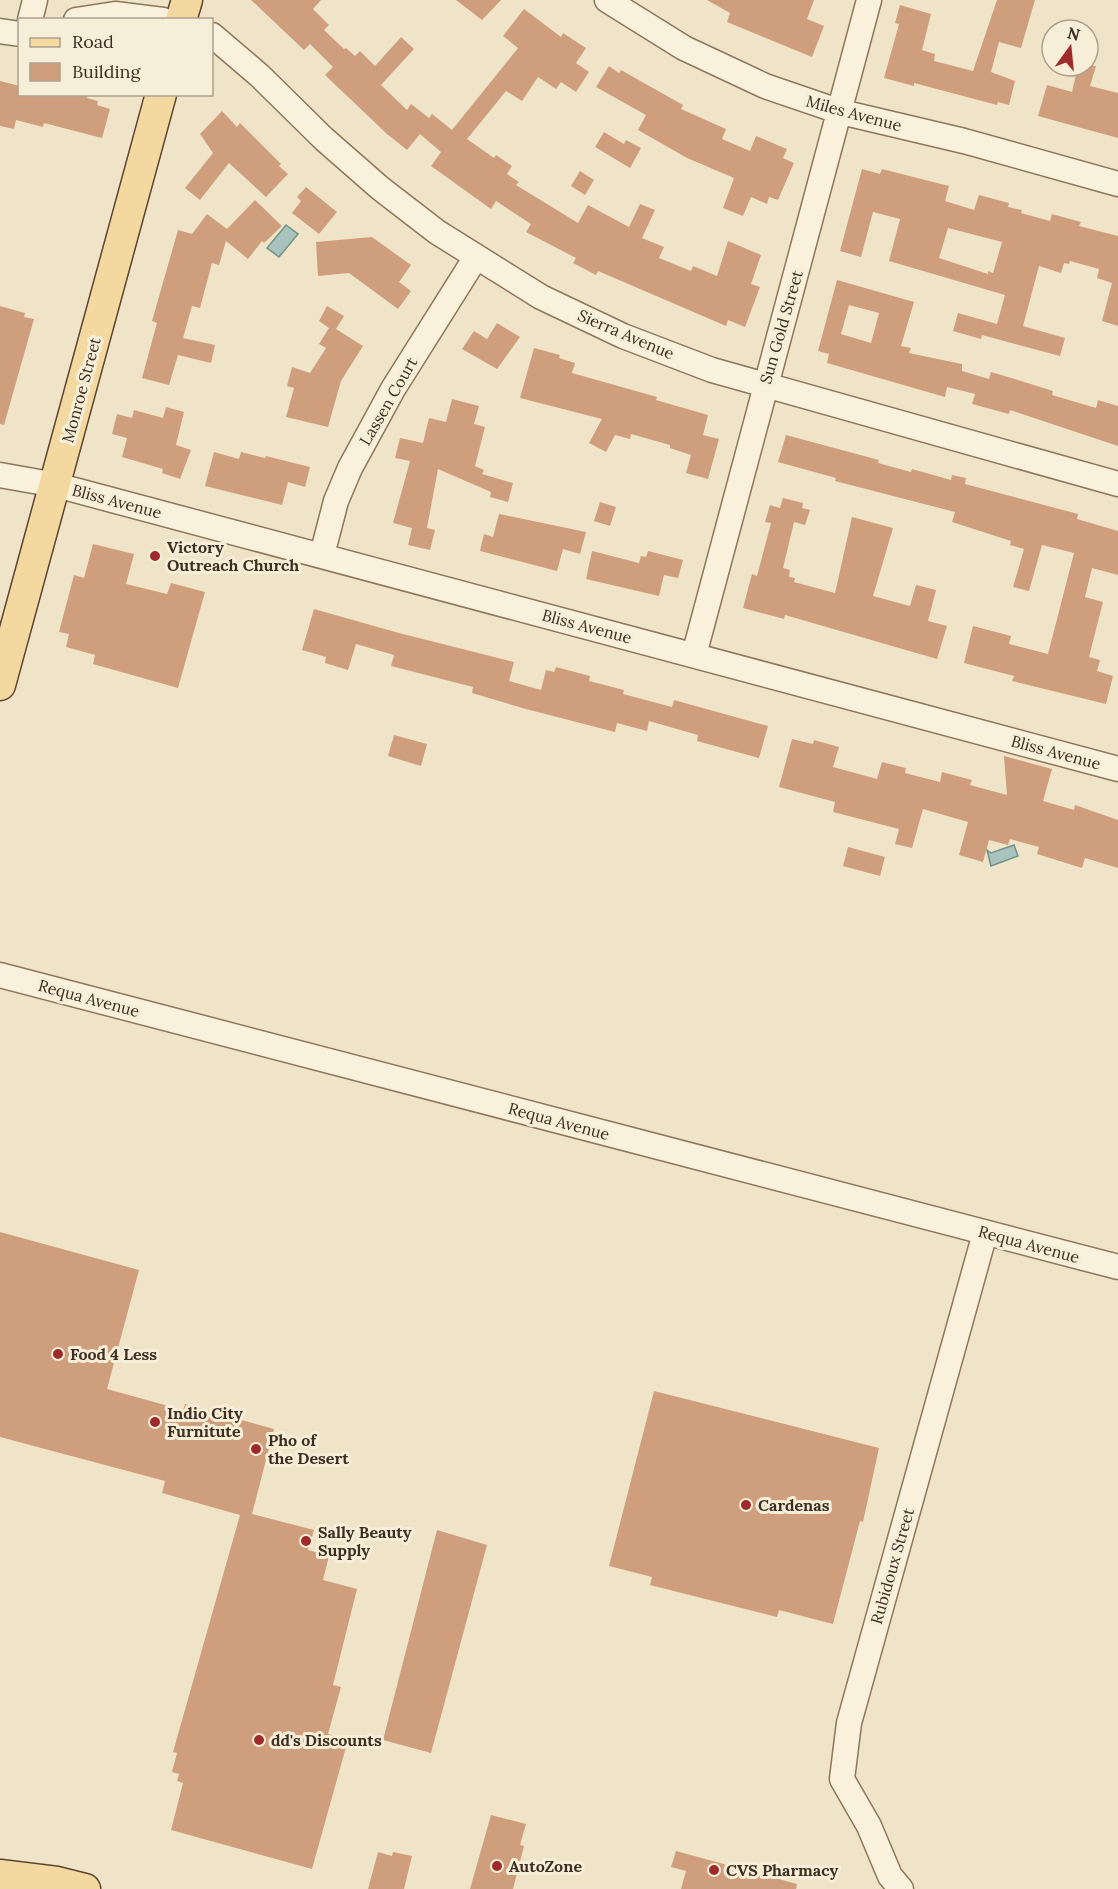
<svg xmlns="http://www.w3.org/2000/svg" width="1118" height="1889" viewBox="0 0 1118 1889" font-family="Lora,serif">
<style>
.water{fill:#a9c4bc;stroke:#6f938a;stroke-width:1.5}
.building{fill:#cf9f7d;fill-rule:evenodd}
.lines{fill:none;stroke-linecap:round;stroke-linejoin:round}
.minor-casing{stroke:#8d765c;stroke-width:27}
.major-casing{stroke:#5b4430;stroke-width:33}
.minor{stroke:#faf1dc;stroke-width:24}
.major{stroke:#f3d9a0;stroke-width:30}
.poi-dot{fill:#9e2a2b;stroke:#f7eed8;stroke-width:2}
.labels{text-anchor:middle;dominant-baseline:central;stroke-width:6;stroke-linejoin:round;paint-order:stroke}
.street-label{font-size:16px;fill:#3d2e20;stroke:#f7eed8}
.poi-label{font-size:16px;font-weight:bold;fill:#3d2e20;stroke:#f7eed8;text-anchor:start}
</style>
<rect width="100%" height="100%" fill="#f0e4c8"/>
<path class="water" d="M286,225L298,234L279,257L267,248Z
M1014,845L1018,856L991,866L987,850L991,853Z"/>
<path class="building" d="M251,0H321L313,9L329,25L324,30L344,49L346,48L355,56L360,51L375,66L401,37L414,49L381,85L407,110L411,104L429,118L432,114L452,130L518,48L503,36L524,9L561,37L563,33L586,48L576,63L589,72L576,92L561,82L556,89L538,77L522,101L506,91L467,139L494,158L496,155L512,166L507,174L519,182L516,185L578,223L588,205L629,227L640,204L655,210L642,238L664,247L659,258L691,271L693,266L717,276L728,241L761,255L751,284L760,287L745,327L728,320L726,326L598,271L596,275L573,263L576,258L526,232L531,224L496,201L491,209L431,166L441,152L420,134L407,150L387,134L325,75L333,67L310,44L304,50Z
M456,0H501L482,20Z
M707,0H814L807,19L824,26L812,57L727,22L730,13Z
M997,0H1035L1021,48L999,42L991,72L1015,81L1009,105L998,102L997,105L914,83V86L884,78L899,24L895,23L900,5L931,14L922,50L935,54L934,61L973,71Z
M609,66L619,73L621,70L683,105L681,109L726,129L722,139L750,151L756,136L787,149L783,158L794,163L778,200L769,197L767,204L751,197L743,216L723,208L734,178L687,158L638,130L646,115L596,87Z
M1078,66H1096L1090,86L1118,93V138L1038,116L1047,85L1072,92Z
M0,81L20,86V94H88L87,98L98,101L97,105L110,109L102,138L44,123L43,127L16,120L14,129L0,126Z
M222,111L237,127L240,123L281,164L279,166L288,174L266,197L229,163L200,200L185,188L213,153L200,134Z
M604,132L624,144L626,140L641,148L630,168L595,147Z
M862,169L880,174L882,169L949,186L945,201L974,210L979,195L1009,203L1008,207L1022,210L1021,213L1050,221L1052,214L1081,222L1079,226L1118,236V326L1102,321L1112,283L1097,278L1099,269L1070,261L1069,264L1064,263L1061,273L1039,266L1023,326L1065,338L1060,356L982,335L981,339L953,331L958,313L997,324L1005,295L889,261L900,219L873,212L861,257L840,251ZM948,228L1002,242L993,273L988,271V274L939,258Z
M580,171L594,180L585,195L571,186Z
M306,187L337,212L319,234L292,213L301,201L297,197Z
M255,200L282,226L264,243L262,241L248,259L226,241L219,265L212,263L200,308L192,306L183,338L215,345L211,363L178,355L169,385L142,378L157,323L152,321L178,230L192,234L207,214L227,229Z
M372,237L411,265L399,282L411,291L398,309L349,273L318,276L316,242Z
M837,280L914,302L901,346L911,348L909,353L962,364V371L989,379L991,372L1018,380L1053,391L1052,395L1096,408L1098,400L1118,406V446L1010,410L1009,414L972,404L975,394L947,387L945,397L827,363L829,354L818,351ZM849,305L879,313L871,343L841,334Z
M0,306L25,313L24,317L34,319L4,425L0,424Z
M327,306L344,316L336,329L363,346L341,381L328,427L286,417L294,388L287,386L292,367L310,373L326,348L319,344L329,328L319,321Z
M497,323L520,337L497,369L462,349L474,331L487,339Z
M534,348L560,355L559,358L575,363L572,373L657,397L656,400L708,415L703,435L719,439L708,479L686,473L691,455L670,448V445L631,434L630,439L615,435L606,452L589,443L602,419L520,398Z
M452,399L479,406L474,424L485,427L475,466L484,470L482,474L513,483L508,502L490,497L491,492L438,469L427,528L435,530L430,550L408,545L412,528L393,523L410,461L395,458L400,438L423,443L429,418L446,422Z
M166,407L184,412L176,445L191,450L180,479L162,473L163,469L122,457L127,438L112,434L117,414L132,418L134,410L163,418Z
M786,435L879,460L878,463L911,472L912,469L951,480L952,475L966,478L965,484L1078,514L1077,519L1118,531V575L1092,568L1085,597L1103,602L1089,657L1100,660L1097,671L1113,676L1106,704L1012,681L1014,676L964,663L973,626L1011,636L1009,644L1048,654L1074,553L1042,545L1029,591L1013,587L1024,549L1010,545L1011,541L952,522L955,512L835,481L836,478L778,462Z
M214,452L239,459L241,452L265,458L266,456L310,467L305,487L288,482L282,505L205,486Z
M783,498L803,503L802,508L810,510L805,525L794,522L783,568L790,570L789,577L795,578L794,582L835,593L852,517L893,528L873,596L910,606L916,585L936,590L928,621L947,626L937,659L785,615L784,619L743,608L752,574L757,576L771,523L765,522L770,505L780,508Z
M600,502L616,507L610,526L594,521Z
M499,514L586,532L580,554L563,549L557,571L480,551L484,534L493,537Z
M93,544L134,554L126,584L167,594L171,583L205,592L178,688L93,664L95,655L66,647L69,634L59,632L74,575L84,578Z
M592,551L639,563L641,556L646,557L648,551L683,560L678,578L664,575L659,596L586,579Z
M314,609L399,633L514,662L509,681L541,690L546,670L554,672L556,667L590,676L589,681L624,690L623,694L672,707L674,700L768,726L759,758L697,741L698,735L649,721L647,731L617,723L615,732L526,709L472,693L473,687L391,666L394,655L356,644L348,670L325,663L326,657L302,650Z
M394,735L427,744L421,766L388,756Z
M792,739L813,744L814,740L839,747L833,767L877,779L882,762L906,768L905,773L940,782L942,772L972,780L970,785L1007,795L1004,756L1052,769L1043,801L1074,810L1075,805L1118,820V868L1085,858L1082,868L1037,854L1039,847L1010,839L1008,845L989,840L983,862L959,855L968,822L923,809L912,848L895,844L899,829L833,812L835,802L779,787Z
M848,847L885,857L880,876L843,866Z
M0,1232L139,1270L107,1389L183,1410L185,1404L274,1429L252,1514L314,1530L308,1550L329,1556L323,1580L357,1589L333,1685L341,1687L328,1734L348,1740L312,1869L171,1830L183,1783L177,1781L179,1774L172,1772L177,1753L173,1752L240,1515L162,1493L165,1481L0,1437Z
M654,1391L879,1448L863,1522L860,1521L833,1624L779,1610L777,1617L650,1585L652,1577L609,1566Z
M437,1530L487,1545L431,1753L383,1740Z
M491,1815L526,1824L520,1845L524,1846L513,1889H470Z
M676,1851L797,1884L796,1889H681L686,1871L671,1867Z
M378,1852L392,1856L393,1852L412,1856L404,1889H368Z"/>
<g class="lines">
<defs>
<path id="minor" d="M607,0L684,48L765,86L841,112L964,141L1118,184
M30,20L35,0
M76,20L115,14L163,20
M0,31L20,34
M212,35L260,76L324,139L380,188L437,232L541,297L623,336L712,370L1118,484
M0,475L56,485L1118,769
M322,555L336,501L350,468L393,389L476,257
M694,655L869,0
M0,975L1118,1267
M901,1889L890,1876L869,1826L842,1779L849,1723L985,1233"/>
<path id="major" d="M181,20L187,0
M0,685L161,94
M0,1875L57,1882L85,1889"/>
</defs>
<use href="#minor" class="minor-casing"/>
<use href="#major" class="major-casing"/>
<use href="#minor" class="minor"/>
<use href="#major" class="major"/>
</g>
<g class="poi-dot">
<circle cx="155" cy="556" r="6"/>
<circle cx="58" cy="1354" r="6"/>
<circle cx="155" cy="1422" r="6"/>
<circle cx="256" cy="1449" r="6"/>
<circle cx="746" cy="1505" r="6"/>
<circle cx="306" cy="1541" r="6"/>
<circle cx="259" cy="1740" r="6"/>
<circle cx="497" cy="1866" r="6"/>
<circle cx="714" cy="1870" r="6"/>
</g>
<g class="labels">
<g class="street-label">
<text transform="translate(854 113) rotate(15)">Miles Avenue</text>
<text transform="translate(781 327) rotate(-74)">Sun Gold Street</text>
<text transform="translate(626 334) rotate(23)">Sierra Avenue</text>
<text transform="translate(81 390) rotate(-75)">Monroe Street</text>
<text transform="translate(388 401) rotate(-60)">Lassen Court</text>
<text transform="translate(117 501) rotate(15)">Bliss Avenue</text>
<text transform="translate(587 626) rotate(15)">Bliss Avenue</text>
<text transform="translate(1056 752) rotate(15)">Bliss Avenue</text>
<text transform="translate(89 998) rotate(15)">Requa Avenue</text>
<text transform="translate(559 1121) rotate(15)">Requa Avenue</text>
<text transform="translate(1029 1244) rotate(15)">Requa Avenue</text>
<text transform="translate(892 1566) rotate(-74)">Rubidoux Street</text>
</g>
<g class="poi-label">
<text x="167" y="547">Victory<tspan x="167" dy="18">Outreach Church</tspan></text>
<text x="70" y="1354">Food 4 Less</text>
<text x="167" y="1413">Indio City<tspan x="167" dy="18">Furnitute</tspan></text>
<text x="268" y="1440">Pho of<tspan x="268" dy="18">the Desert</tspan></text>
<text x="758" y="1505">Cardenas</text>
<text x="318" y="1532">Sally Beauty<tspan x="318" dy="18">Supply</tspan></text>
<text x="271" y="1740">dd's Discounts</text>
<text x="509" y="1866">AutoZone</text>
<text x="726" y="1870">CVS Pharmacy</text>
</g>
</g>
<rect x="18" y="18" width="195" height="78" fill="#f7eed8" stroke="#ada18e" stroke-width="1.5"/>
<rect x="30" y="38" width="30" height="9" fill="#f3d9a0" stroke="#ada18e" stroke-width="1.5"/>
<text x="72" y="48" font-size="18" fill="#3d2e20">Road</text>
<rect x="30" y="63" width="30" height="18" fill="#cf9f7d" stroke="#ada18e" stroke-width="1.5"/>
<text x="72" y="78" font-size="18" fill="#3d2e20">Building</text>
<g transform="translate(1070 48) rotate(15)"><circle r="28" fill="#f7eed8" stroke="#ada18e" stroke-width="1.5"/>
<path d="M0-4.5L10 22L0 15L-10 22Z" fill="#9e2a2b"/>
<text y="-9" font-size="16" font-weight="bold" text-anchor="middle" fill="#3d2e20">N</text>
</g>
</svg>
